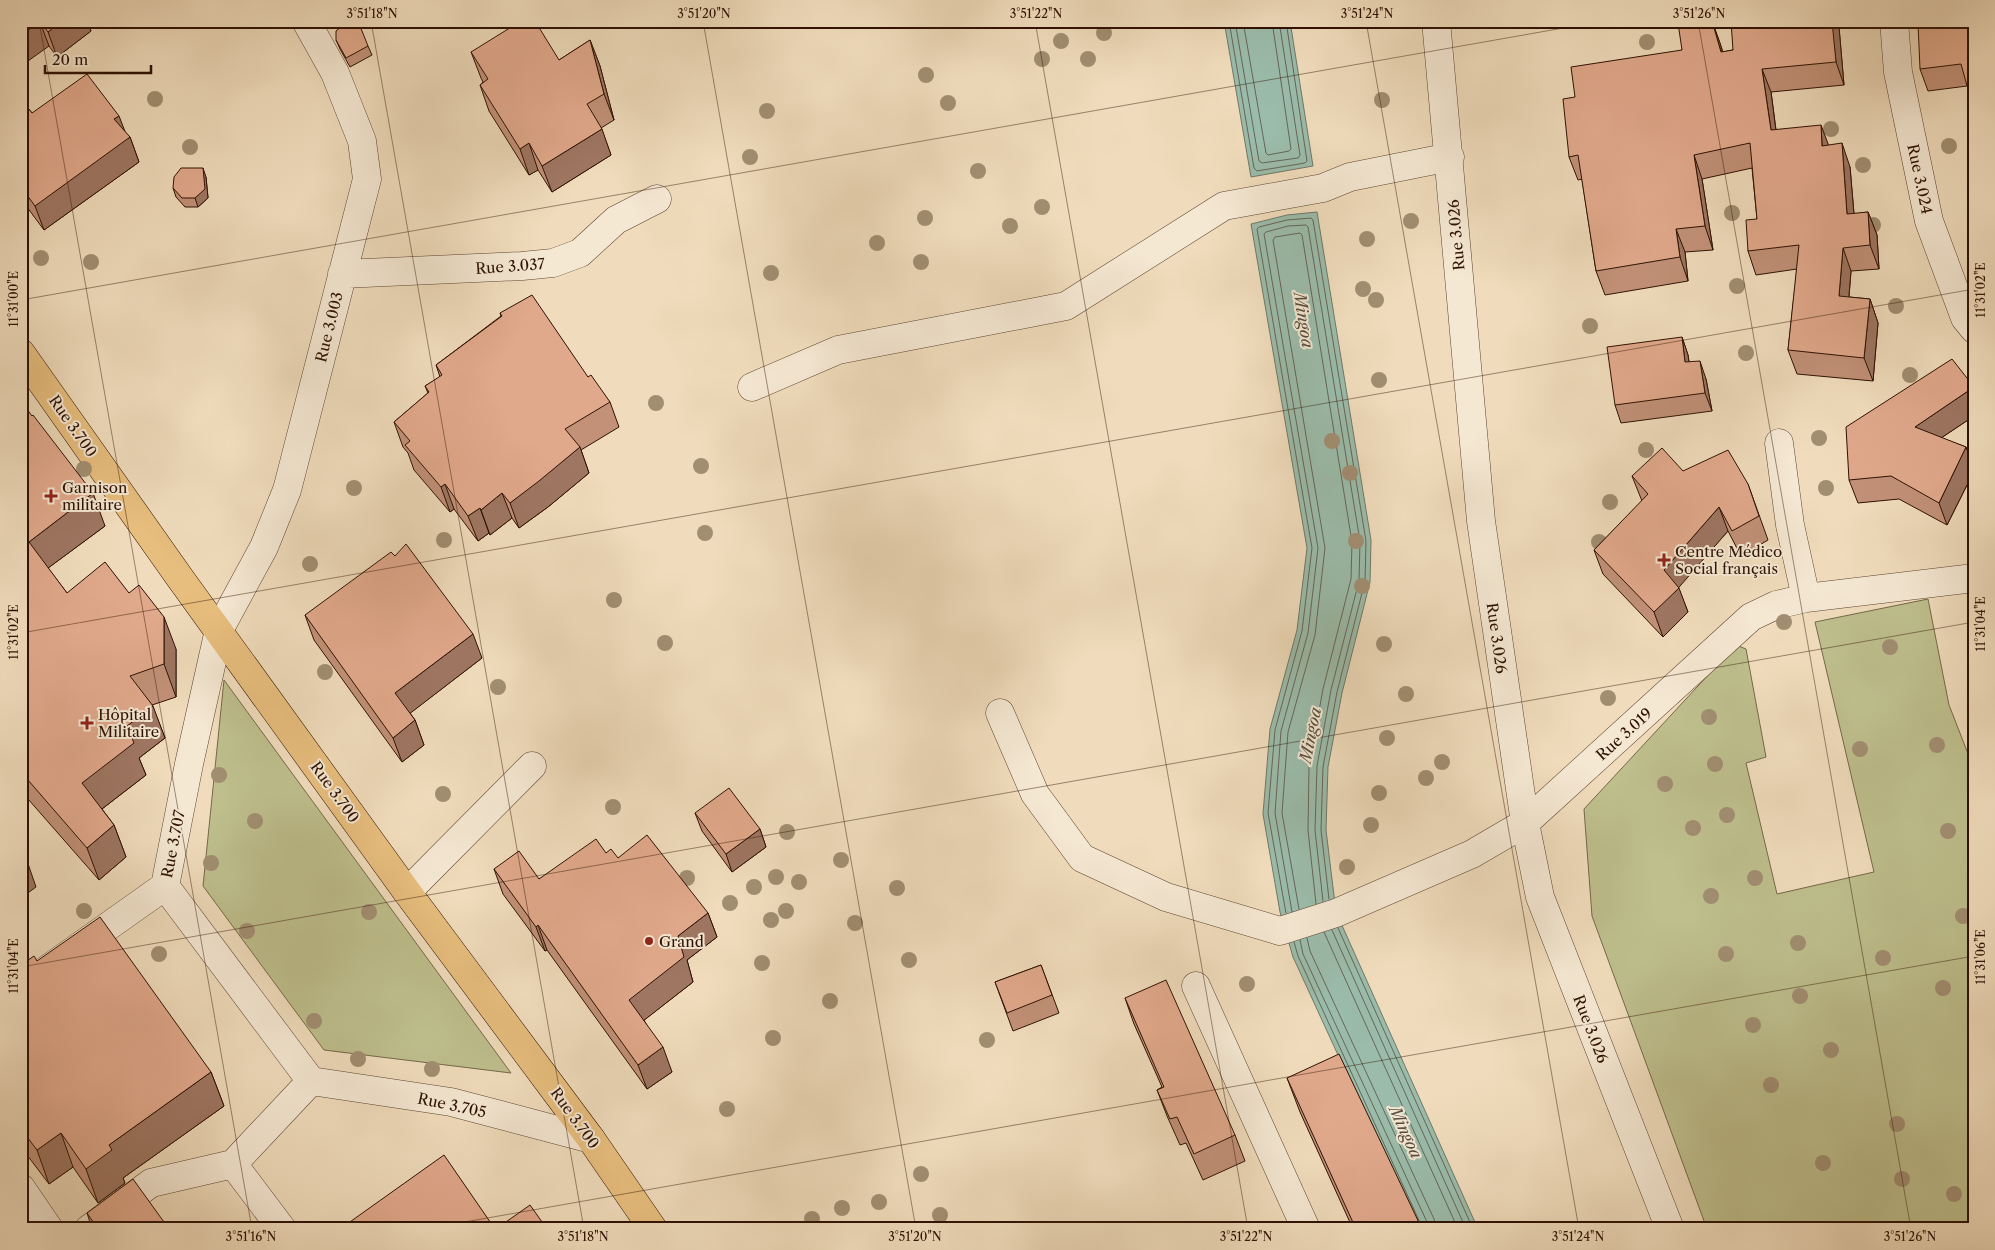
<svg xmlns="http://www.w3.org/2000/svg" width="1995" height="1250" viewBox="0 0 1995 1250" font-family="'Libre Caslon Text',serif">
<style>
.green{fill:#bebf8d;stroke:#766848}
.water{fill:#9bbcab;stroke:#6f7868}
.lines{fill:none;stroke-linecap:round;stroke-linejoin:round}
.shore{stroke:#646657;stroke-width:1}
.minor-casing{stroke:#5e4431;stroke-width:29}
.major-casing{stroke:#2e1103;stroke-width:29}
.minor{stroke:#f5e8d3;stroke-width:28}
.major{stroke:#e8be7e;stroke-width:28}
.tree{fill:#a18e71}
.wall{fill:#c29178;stroke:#2e1103}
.shaded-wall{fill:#9e7662;stroke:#2e1103}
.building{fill:#e1a98c;stroke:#2e1103}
.ticks{fill:none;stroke:#2e1103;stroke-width:1;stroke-opacity:0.45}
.poi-dot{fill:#8f2418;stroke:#f5e8d3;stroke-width:2}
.labels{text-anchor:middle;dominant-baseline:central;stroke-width:4;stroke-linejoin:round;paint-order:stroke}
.street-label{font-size:15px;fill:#2e1103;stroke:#f5e8d3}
.poi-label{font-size:15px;fill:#2e1103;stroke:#f5e8d3;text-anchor:start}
.water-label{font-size:16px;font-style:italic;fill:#544d3e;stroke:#f5e8d3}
.neatline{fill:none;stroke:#2e1103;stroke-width:2}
.ticks-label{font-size:12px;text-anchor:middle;fill:#2e1103}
</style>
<rect width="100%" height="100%" fill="#f0dcbc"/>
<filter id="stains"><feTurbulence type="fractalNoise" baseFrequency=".004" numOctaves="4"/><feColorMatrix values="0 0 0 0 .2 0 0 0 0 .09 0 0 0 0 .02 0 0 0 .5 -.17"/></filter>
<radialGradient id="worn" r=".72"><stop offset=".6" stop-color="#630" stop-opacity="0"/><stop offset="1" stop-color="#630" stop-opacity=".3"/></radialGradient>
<path class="green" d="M1928,599L1949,705L1974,769V1229H1707L1592,916L1584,809L1736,645L1746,649L1766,757L1746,763L1777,894L1874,872L1815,622Z
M224,680L511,1073L324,1050L203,886Z"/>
<path class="water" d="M1224,21H1290L1313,166L1251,177Z
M1317,212L1371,540L1370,582L1342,693L1328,767L1326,830L1336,912L1478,1229H1418L1293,957L1280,912L1263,814L1270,729L1297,630L1307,548L1251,224L1287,215Z"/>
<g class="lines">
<path class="shore" d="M1229,21L1254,168L1257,171L1305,163L1307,161L1286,21
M1235,21L1259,161L1262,163L1298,158L1300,155L1279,21
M1243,21L1266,153L1268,155L1289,151L1291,149L1272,21
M1299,909L1282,813L1288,732L1315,635L1325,548L1273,240L1275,237L1300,233L1302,235L1352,542L1351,579L1323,689L1309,766L1308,830L1316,904
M1292,912L1275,813L1281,731L1308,633L1318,548L1264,234L1266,232L1288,226L1306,225L1308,227L1360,541L1359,581L1331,690L1317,766L1315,830L1323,901
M1286,913L1268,813L1275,730L1302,631L1312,548L1257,229L1259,227L1287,220L1311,218L1313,220L1366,541L1365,581L1337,692L1323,767L1321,830L1329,899
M1338,928L1473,1229
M1332,930L1466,1229
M1324,932L1458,1229
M1307,938L1310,951L1434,1219L1436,1229
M1300,940L1303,954L1427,1222L1428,1229
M1294,942L1298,956L1422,1227"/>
<defs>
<path id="minor" d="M1436,21L1481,521L1525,823L1540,897L1670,1229
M1894,21L1898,72L1929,221L1965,318L1974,329
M342,274L522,266L553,263L580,253L616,220L657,199
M752,387L838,350L1066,306L1224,206L1323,188L1350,177L1450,157
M1779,443L1790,525L1806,598
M1000,713L1035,794L1082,858L1166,897L1280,931L1336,913L1472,854L1525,823L1751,617L1776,605L1806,598L1974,578
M165,886L311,1081
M407,892L532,766
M1196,986L1306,1229
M21,988L165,886L189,764L219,630L264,547L287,490L367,179L362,141L335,73L306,21
M233,1164L282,1229
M21,1188L49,1229
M89,1229L151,1183L233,1164L311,1081L451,1102L591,1139"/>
<path id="major" d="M21,353L180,578L407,892L591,1139L653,1229"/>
</defs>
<use href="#minor" class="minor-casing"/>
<use href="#major" class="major-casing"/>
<use href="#minor" class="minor"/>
<use href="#major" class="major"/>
</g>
<g class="tree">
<circle cx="1104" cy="33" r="8"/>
<circle cx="1061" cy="41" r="8"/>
<circle cx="1647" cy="42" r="8"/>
<circle cx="1042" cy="59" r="8"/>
<circle cx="1088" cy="59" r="8"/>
<circle cx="926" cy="75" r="8"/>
<circle cx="155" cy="99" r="8"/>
<circle cx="1382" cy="100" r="8"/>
<circle cx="948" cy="103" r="8"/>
<circle cx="767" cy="111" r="8"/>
<circle cx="1831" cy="129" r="8"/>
<circle cx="1949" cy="146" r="8"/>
<circle cx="190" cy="147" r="8"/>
<circle cx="750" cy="157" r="8"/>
<circle cx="1863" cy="165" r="8"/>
<circle cx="978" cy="171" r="8"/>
<circle cx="1042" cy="207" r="8"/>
<circle cx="1732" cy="213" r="8"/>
<circle cx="925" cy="218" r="8"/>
<circle cx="1411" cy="221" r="8"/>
<circle cx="1873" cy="225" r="8"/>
<circle cx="1010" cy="226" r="8"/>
<circle cx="1367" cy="239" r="8"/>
<circle cx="877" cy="243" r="8"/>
<circle cx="41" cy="258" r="8"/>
<circle cx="91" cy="262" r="8"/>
<circle cx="921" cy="262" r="8"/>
<circle cx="771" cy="273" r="8"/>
<circle cx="1737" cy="286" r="8"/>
<circle cx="1363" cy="289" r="8"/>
<circle cx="1376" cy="300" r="8"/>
<circle cx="1896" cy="306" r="8"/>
<circle cx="1590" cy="326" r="8"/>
<circle cx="1746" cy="353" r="8"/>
<circle cx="1910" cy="375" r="8"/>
<circle cx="1379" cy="380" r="8"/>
<circle cx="656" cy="403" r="8"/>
<circle cx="1819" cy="438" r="8"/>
<circle cx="1332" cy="441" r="8"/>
<circle cx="1646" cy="450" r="8"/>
<circle cx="701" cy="466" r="8"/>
<circle cx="84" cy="469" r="8"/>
<circle cx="1350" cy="473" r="8"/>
<circle cx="354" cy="488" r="8"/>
<circle cx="1826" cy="488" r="8"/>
<circle cx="1610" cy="502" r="8"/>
<circle cx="705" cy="533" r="8"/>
<circle cx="444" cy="540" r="8"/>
<circle cx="1356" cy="541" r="8"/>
<circle cx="1599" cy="542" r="8"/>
<circle cx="310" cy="564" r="8"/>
<circle cx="1362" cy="586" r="8"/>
<circle cx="614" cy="600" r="8"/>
<circle cx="1784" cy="622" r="8"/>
<circle cx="665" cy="643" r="8"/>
<circle cx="1384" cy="644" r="8"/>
<circle cx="1890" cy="647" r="8"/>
<circle cx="325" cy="672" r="8"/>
<circle cx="498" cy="687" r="8"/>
<circle cx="1406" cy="694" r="8"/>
<circle cx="1608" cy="698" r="8"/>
<circle cx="1709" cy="717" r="8"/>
<circle cx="1387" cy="738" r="8"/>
<circle cx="1937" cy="745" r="8"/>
<circle cx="1860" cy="749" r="8"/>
<circle cx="1442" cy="762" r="8"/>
<circle cx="1715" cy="764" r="8"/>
<circle cx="219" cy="775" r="8"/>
<circle cx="1426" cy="778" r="8"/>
<circle cx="1665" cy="784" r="8"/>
<circle cx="1379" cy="793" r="8"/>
<circle cx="443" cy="794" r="8"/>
<circle cx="613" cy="807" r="8"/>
<circle cx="1727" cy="815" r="8"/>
<circle cx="255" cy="821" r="8"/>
<circle cx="1371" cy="825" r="8"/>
<circle cx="1693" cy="828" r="8"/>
<circle cx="1948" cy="831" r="8"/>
<circle cx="787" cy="832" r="8"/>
<circle cx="841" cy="860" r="8"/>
<circle cx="211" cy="863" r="8"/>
<circle cx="1347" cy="867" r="8"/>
<circle cx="776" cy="877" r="8"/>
<circle cx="687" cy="878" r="8"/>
<circle cx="1755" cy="878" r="8"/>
<circle cx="799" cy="882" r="8"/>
<circle cx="754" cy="887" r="8"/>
<circle cx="897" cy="888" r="8"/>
<circle cx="1711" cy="896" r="8"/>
<circle cx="730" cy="903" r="8"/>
<circle cx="84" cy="911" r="8"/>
<circle cx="786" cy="911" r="8"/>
<circle cx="369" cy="912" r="8"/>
<circle cx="1963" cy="916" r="8"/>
<circle cx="771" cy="920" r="8"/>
<circle cx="855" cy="923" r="8"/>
<circle cx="247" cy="931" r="8"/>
<circle cx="1798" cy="943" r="8"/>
<circle cx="159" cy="954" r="8"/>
<circle cx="1726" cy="954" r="8"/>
<circle cx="1883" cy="958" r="8"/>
<circle cx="909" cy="960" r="8"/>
<circle cx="762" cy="963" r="8"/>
<circle cx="1247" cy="984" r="8"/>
<circle cx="1943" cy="988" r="8"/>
<circle cx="1800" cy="996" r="8"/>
<circle cx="830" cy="1001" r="8"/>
<circle cx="314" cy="1021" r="8"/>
<circle cx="1753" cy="1025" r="8"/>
<circle cx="773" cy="1038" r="8"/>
<circle cx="987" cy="1040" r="8"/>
<circle cx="1831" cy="1050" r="8"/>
<circle cx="358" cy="1059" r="8"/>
<circle cx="432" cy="1069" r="8"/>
<circle cx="1771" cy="1085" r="8"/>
<circle cx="727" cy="1109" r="8"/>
<circle cx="1897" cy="1124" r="8"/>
<circle cx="1823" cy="1163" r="8"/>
<circle cx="921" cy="1174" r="8"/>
<circle cx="1902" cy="1179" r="8"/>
<circle cx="1954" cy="1194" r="8"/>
<circle cx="879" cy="1202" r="8"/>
<circle cx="842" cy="1208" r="8"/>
<circle cx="940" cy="1215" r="8"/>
<circle cx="812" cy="1219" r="8"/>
</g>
<path class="wall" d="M21,21H90L88,22L91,31L57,57L49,46Z
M1712,21L1723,52L1839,27L1844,85L1771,92L1776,130L1828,145L1850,167L1854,214L1868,212L1877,235L1879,269L1851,271L1849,297L1870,299L1878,323L1873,381L1797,374L1788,350L1797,269L1756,275L1748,251L1757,219L1752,168L1702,179L1713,250L1685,252L1688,281L1605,295L1596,271L1582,179L1578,180L1569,157Z
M1974,22L1967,86L1928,91L1920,69Z
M336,40L368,46L372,55L350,67L340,49Z
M590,40L600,66L614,120L601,128L611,155L552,192L538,170L529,175L489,111L480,85L483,82L481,78L471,52L559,60Z
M21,99L32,113L125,132L130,137L139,162L44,230L21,199Z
M206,177L208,198L198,207H185L176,197L173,188Z
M500,313L588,377L610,402L619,427L581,450L589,473L548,507L519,528L512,518L490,535L489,533L478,541L454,509L450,512L414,470L408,453L403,447L394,422L428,393L425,386L440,377L436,365L501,316Z
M1682,337L1688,355L1689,361L1706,379L1712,411L1621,423L1615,405Z
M1974,387V416L1941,438L1966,447L1974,469V471L1947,525L1899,499L1858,503L1849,480Z
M21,401L105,526L48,568L67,593H129L176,649V697L152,705L165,738L139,758L146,775L102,809L114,825L126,857L99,880L21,791Z
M1683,471L1748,484L1768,540L1741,556L1728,531L1678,587L1688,612L1663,637L1603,574L1594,550L1642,501L1632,476Z
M305,615L482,658L410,713L415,720L424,745L402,762L314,640Z
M695,813L760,829L766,847L732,872L702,831Z
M606,853L618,858L708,913L717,937L687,960L693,982L644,1020L672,1072L647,1089L547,950L545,951L503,894L494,869L539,879Z
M21,943L28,960L37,961L211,1072L224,1106L123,1178L125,1183L98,1203L73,1167L49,1184L21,1147Z
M1041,965L1059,1013L1013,1031L995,982Z
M1125,998L1235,1135L1245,1161L1203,1180L1186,1143L1180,1145L1167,1116L1157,1090L1162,1087L1134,1024Z
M1287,1078L1422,1229H1353L1300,1112Z
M87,1213L169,1229H92Z"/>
<path class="shaded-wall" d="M62,21H87L91,31L57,57L48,32Z
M1712,21L1720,43L1729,75L1721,52Z
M1831,21H1837L1839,27L1844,85L1836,62Z
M40,22L49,46L21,66V35Z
M590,40L600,66L614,120L604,94Z
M1762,69L1771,92L1779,154L1771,130Z
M119,116L128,139L130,137L139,162L44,230L35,206L114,119Z
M1821,125L1830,149L1822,146Z
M602,129L611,155L552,192L542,166Z
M529,143L538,170L529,175L520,149Z
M1842,143L1850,167L1856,238L1847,214Z
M1694,155L1702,179L1713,250L1705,226Z
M203,168L206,177L208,198L198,207L195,198Z
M1868,212L1877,235L1879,269L1870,245Z
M1676,229L1685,252L1688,281L1680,257Z
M1843,248L1851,271L1847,319L1839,296Z
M1870,299L1878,323L1873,381L1864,358Z
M1682,337L1688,355L1691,380L1685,362Z
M1700,361L1706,379L1712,411L1705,393Z
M1974,387V416L1923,450L1915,427Z
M580,447L589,473L548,507L519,528L510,503Z
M1966,447L1974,469V471L1947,525L1939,503Z
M445,484L454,509L450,512L441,487Z
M93,493L105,526L40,574L29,542Z
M502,493L512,518L490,535L481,510Z
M1719,507L1728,531L1674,593L1679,588L1688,612L1663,637L1654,612L1664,570Z
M480,508L489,533L478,541L468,516Z
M164,617L176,649V697L164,664Z
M473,634L482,658L404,718L395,693Z
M153,706L165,738L139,758L146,775L94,815L82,783L127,726Z
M415,720L424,745L402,762L393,738Z
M114,825L126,857L99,880L87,848Z
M760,829L766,847L732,872L726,854Z
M25,855L36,887L21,898V857Z
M708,913L717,937L687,960L693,982L638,1025L629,1000L678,936Z
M538,925L547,950L545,951L536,927Z
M21,943L29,963L21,969Z
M663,1047L672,1072L647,1089L638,1065Z
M211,1072L224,1106L123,1178L125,1183L98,1203L86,1169L109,1145Z
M61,1133L73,1167L49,1184L37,1150Z"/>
<path class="building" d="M21,21H62L48,32L40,22L21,35Z
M348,21H358L368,46L346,58L336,40V31Z
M521,21H535L559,60L590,40L604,94L587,104L602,129L542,166L529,143L520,149L480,85L488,79L471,52Z
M1692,21H1712L1721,52L1733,50L1731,21H1832L1836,62L1762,69L1771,130L1821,125L1822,146L1842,143L1847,214L1868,212L1870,245L1843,248L1839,296L1870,299L1864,358L1788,350L1799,245L1748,251L1746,220L1757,219L1750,143L1694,155L1705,226L1676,229L1680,257L1596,271L1578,155L1569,157L1563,99L1575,97L1571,67L1682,50L1678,23Z
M1974,22V111L1961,64L1920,69L1918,24Z
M87,74L119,116L114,119L130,137L35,206L21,187V99L32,113Z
M181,168H203L205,189L195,198H182L173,188L174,177Z
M532,295L588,377L591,375L610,402L565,429L580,447L539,481L510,503L502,493L481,510L480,508L468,516L445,484L441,487L405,445L410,441L394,422L429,392L425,386L442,375L436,365L502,316L500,313Z
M1682,337L1685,362L1700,361L1705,393L1615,405L1607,347Z
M1952,359L1974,387L1915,427L1966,447L1939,503L1891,476L1849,480L1846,427Z
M21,401L32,416L33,415L93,493L29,542L67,593L105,562L129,593L139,585L164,617V664L130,676L153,706L127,726L134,743L82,783L114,825L87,848L21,772Z
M1662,448L1683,471L1728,450L1748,484L1759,516L1732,531L1719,507L1664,570L1679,588L1654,612L1594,550L1648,494L1632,476Z
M406,544L473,634L395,693L415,720L393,738L305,615L391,552L395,556Z
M1974,618V648L1968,620Z
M729,788L760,829L726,854L695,813Z
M647,835L708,913L678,936L684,957L629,1000L663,1047L638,1065L538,925L536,927L494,869L519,851L539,879L596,839L606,853L611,849L618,858Z
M21,850L25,855L21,857Z
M100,917L211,1072L109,1145L112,1150L86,1169L61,1133L37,1150L21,1129V965L34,956L37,961Z
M1041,965L1052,995L1007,1013L995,982Z
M1166,980L1235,1135L1194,1154L1177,1117L1170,1119L1157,1090L1164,1087L1125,998Z
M1339,1054L1422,1229H1356L1287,1078Z
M444,1155L495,1229H340Z
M133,1179L169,1229H98L87,1213Z
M530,1205L547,1229H496Z
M1283,1223L1285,1229H1270Z"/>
<path class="ticks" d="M39,21L252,1229M371,21L584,1229M703,21L916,1229M1035,21L1248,1229M1366,21L1579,1229M1698,21L1911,1229M21,300L1603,21M21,633L1974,289M21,967L1974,622M425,1229L1974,956"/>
<g class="poi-dot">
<path d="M48.5 488.5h5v5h5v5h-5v5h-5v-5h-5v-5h5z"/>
<path d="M1661.5 552.5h5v5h5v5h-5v5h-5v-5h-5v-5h5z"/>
<path d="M84.5 715.5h5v5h5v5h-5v5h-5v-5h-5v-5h5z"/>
<circle cx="649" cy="941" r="5"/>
</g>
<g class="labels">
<g class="street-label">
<text transform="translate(1920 179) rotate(78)">Rue 3.024</text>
<text transform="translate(1456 235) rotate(-95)">Rue 3.026</text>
<text transform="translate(510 266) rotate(-4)">Rue 3.037</text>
<text transform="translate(329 327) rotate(-76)">Rue 3.003</text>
<text transform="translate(73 426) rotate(55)">Rue 3.700</text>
<text transform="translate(1497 638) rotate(82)">Rue 3.026</text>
<text transform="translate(1624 734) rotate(-42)">Rue 3.019</text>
<text transform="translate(335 792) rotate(54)">Rue 3.700</text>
<text transform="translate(173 844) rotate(-79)">Rue 3.707</text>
<text transform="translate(1591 1029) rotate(69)">Rue 3.026</text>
<text transform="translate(452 1105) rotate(12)">Rue 3.705</text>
<text transform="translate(575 1118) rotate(54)">Rue 3.700</text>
</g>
<g class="poi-label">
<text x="62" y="487">Garnison<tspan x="62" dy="17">militaire</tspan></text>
<text x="1675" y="551">Centre Médico<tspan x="1675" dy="17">Social français</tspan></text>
<text x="98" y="714">Hôpital<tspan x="98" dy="17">Militaire</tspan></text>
<text x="659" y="941">Grand</text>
</g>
<g class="water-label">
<text transform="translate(1304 320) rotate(81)">Mingoa</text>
<text transform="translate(1310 735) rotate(-79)">Mingoa</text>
<text transform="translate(1406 1132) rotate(65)">Mingoa</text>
</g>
</g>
<rect width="1995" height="1250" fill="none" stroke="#f0dcbc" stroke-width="55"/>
<path d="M45 65v8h106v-8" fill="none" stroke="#2e1103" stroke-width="2.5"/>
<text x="52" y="65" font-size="15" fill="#2e1103" stroke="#f5e8d3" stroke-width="4" paint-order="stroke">20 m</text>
<rect x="28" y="28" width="1940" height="1194" class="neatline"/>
<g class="ticks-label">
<text x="372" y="18">3°51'18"N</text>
<text x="704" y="18">3°51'20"N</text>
<text x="1036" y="18">3°51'22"N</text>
<text x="1367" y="18">3°51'24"N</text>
<text x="1699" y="18">3°51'26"N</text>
<text transform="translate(1981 290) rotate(-90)" y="4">11°31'02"E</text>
<text transform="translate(14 299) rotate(-90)" y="4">11°31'00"E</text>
<text transform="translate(1981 624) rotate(-90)" y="4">11°31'04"E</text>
<text transform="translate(14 632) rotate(-90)" y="4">11°31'02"E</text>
<text transform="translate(1981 957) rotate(-90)" y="4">11°31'06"E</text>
<text transform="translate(14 966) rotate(-90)" y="4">11°31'04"E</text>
<text x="251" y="1241">3°51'16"N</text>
<text x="583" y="1241">3°51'18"N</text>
<text x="915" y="1241">3°51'20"N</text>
<text x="1246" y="1241">3°51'22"N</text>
<text x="1578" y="1241">3°51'24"N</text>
<text x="1910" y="1241">3°51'26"N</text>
</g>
<rect width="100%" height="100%" filter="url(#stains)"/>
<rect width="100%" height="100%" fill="url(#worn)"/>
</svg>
